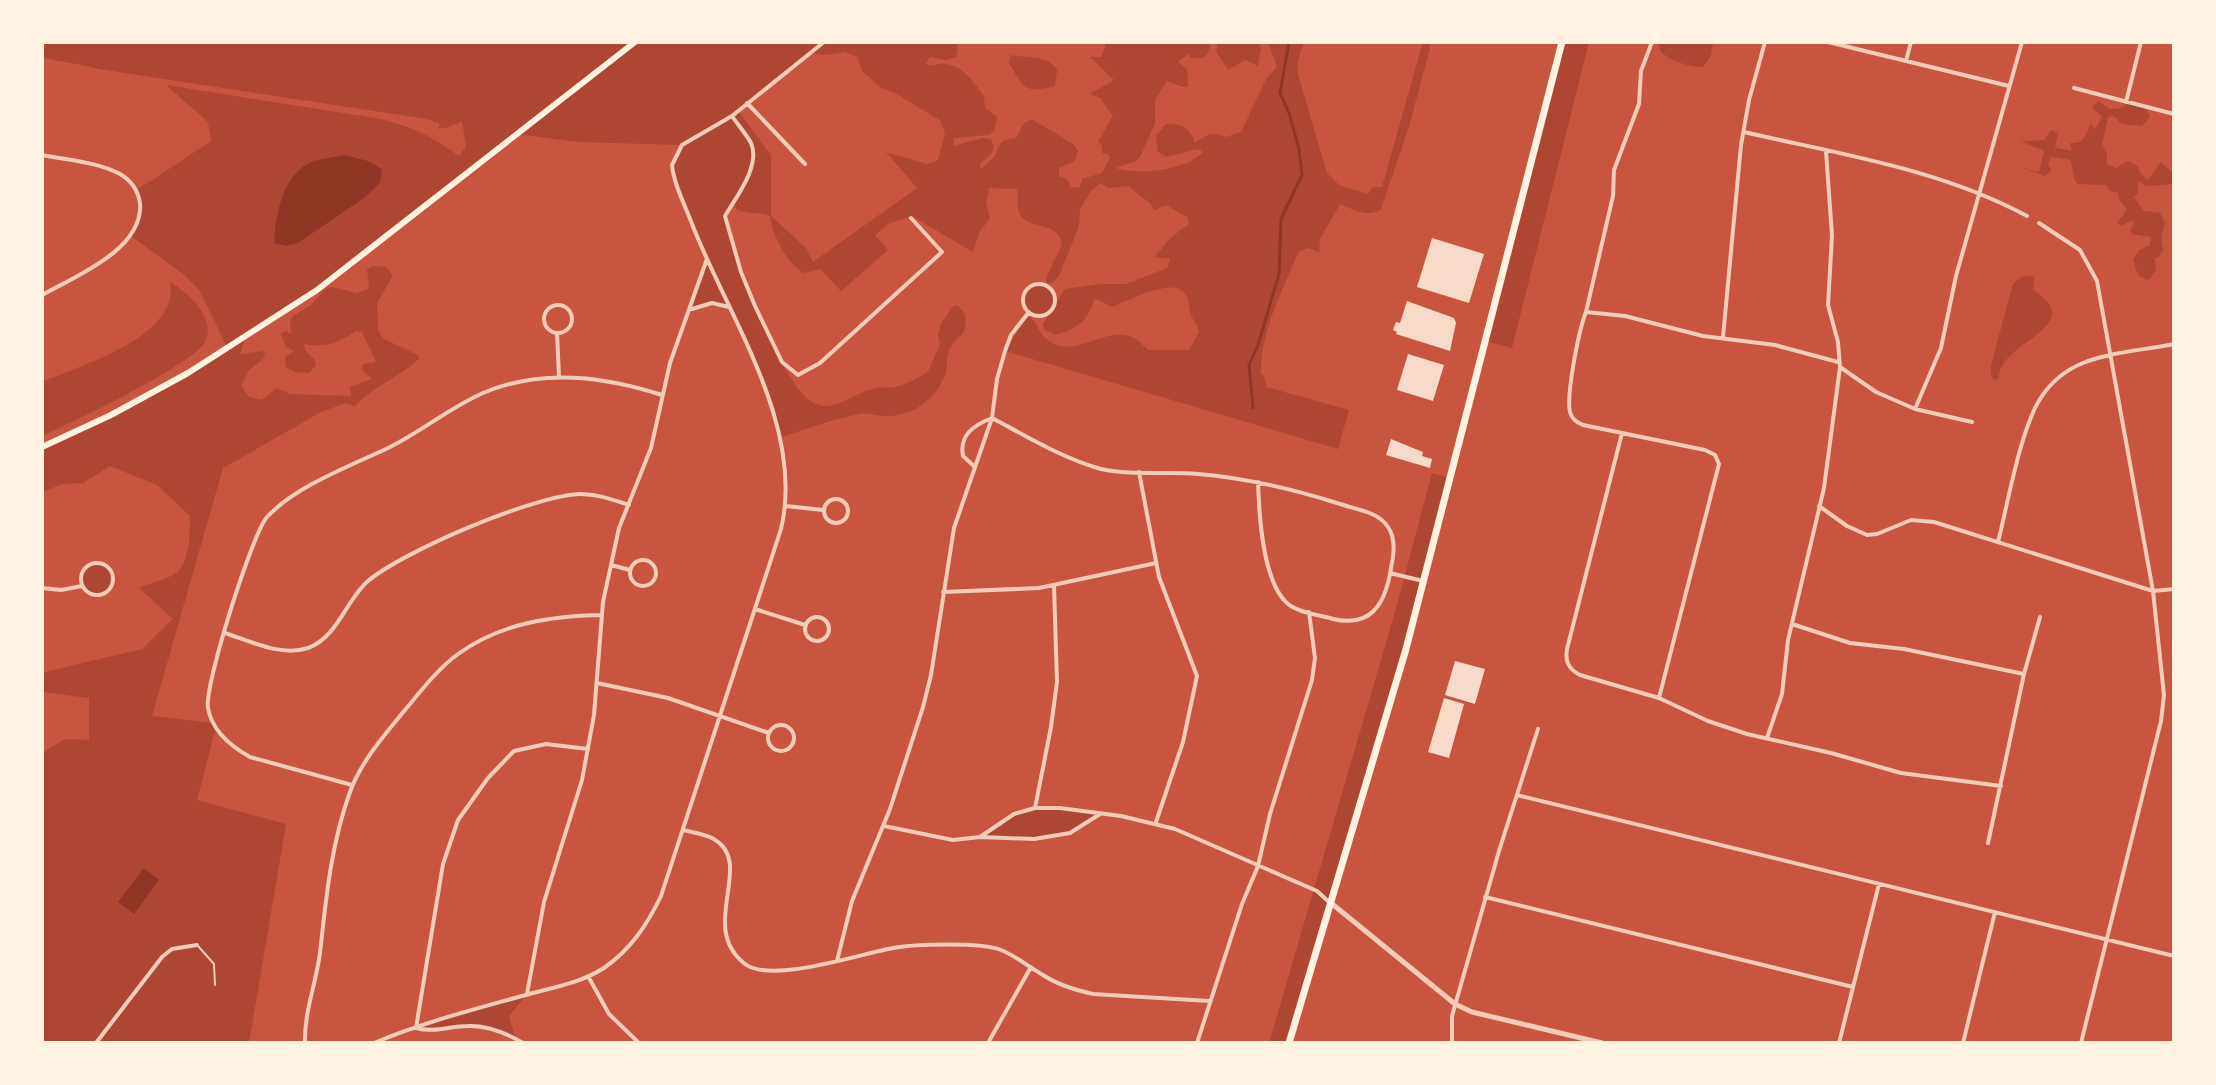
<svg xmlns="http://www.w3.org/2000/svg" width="2216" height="1085" viewBox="0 0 2216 1085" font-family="'PT Sans Narrow',sans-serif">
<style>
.green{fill:#ae4732;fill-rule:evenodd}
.water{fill:#8f3625}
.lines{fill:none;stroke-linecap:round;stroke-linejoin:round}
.stream{stroke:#8f3625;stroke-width:3}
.building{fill:#f7dbc8}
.service{stroke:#f1ccb7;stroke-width:2}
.minor{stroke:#f1ccb7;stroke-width:4}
.tertiary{stroke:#f1ccb7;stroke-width:5}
.secondary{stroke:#fff3e0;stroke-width:6}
.primary{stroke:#fff3e0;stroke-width:7}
</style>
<rect width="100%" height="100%" fill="#c8553d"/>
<path class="green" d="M42,42H955L958,47L956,57L946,60L930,57L926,64C934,68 936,63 945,64C964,66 974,83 984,96L985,108L997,117L994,131L988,135L954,138L953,146L983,138L991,139L994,147L991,154L980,164L981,169C986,164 994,159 996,153C1002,141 1000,140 1016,138C1022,130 1021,121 1033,120L1073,144L1078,151L1075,161L1059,168V176L1067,179L1071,188L1080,187L1082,179L1102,173L1110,157L1108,154L1102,153V146L1098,142L1113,116L1100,98L1090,94L1114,80L1090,57H1101L1106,45L1101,42H1210V49L1204,58H1191L1188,54L1178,62L1187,69L1188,86L1183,87L1167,81L1155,100V123L1140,157L1136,161L1116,168C1139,176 1186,170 1203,152L1198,149L1166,157L1158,152L1156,136L1166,124C1181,123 1191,128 1195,143C1207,134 1212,131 1226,137L1241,132L1266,79L1277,67L1268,42H1304L1298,60L1297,71L1327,173L1339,185L1368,194L1373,187H1382L1423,42H1430V48L1408,130L1381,209C1368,219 1353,209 1340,204L1320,239L1319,252L1309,248L1299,251C1283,289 1260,332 1261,373L1265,378L1266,387L1349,410L1338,449L1005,351L1026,319L1030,317C1038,324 1039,335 1049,341C1077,360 1105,324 1134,338C1139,341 1145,347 1149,350H1189L1199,332C1198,325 1194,322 1191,315C1188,307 1190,297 1183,291C1168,279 1126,302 1112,307L1095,298C1086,323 1080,328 1054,335L1044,329L1043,324L1065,289L1101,284H1126L1167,268L1170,259L1155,257L1169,239L1189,224L1187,217L1166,205L1154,210L1151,204L1128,186L1109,188L1100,183L1091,191L1080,209L1079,226L1059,276L1052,283H1047L1046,278L1062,244C1058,218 1023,233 1018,209C1017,203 1018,195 1017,189L989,188L986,202L990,218L979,233L973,252L912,216L888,224L875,235L888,250L841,291L820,269L804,273C787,264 772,235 770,216C759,212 748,214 737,210L734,203L725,216C736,253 781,395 819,405C834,410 856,394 871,389C878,386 886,389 895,387C907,384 917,378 928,372L940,344L938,335L941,324L953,306L957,305L965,314C969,340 955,333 949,351C946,358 948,367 945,375C937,397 914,416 889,416C879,417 869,412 859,414C833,419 807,429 782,437L772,405L729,307L712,303L690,310L707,259L672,170L681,145L578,142L517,134L317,290L245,339L240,354L265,351L264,358L249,370L241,385L249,397L262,400L276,388L290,394L351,396L350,387L372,379L362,370L363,364L375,362V359L362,332L356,331C339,343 325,348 304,344L305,350L315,360L316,365L309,373L295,372L286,367L285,357L294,351L286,347L281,334L286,331L291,334L290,322L293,316L311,305L325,289L332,287L357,293L369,288L367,269L373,266L386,267L393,275L377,303L378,331L384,339L418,355L419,359C399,377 372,387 354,407L346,403L321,412L223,468L152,716L213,723L216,727L197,800L286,824L249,1043H42V753L65,739L89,740V698L42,692L45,672L142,649L173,619L139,588C150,583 166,580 176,573C190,563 190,532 190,516L157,485L110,466L83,483L63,484L42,492V447L111,415L228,349L199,290L183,274L131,236C142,222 139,207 137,190L211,141L208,122L166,85L375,118C407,124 432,136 459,156L466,147L462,121L450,127L438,129L440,124L427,119L99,69C80,63 61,63 42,57ZM845,52L857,57L862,71L880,87L897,94L941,121L945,134L938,160L927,164L886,152L917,188L813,262L806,248L771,216V155L738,111L810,53L826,55Z
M1218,42H1259L1261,48L1258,66L1245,60L1228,70L1216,51Z
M1562,42H1589L1512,348L1485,341Z
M1659,42H1713L1711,56L1703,67C1687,66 1671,62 1660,51Z
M1012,55C1028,59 1048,54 1057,70L1055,86C1022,94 1025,88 1008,62Z
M2098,101L2110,109H2118L2133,101L2147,110L2150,117L2142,126L2122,124L2113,116L2108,117L2102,144L2107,154V164L2116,168L2128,161L2138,167L2140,173L2148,180L2161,162L2174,174V184L2146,186L2138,181V193L2134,197L2144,211L2160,213L2165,223L2161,236L2163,250L2159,257L2155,258L2156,270L2150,279L2146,280L2138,275L2133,260L2139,250L2150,245L2151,237L2132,234L2130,230L2135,222L2132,221L2122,225L2117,224L2127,209L2120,201L2118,193L2110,191L2106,185L2078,184L2074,179L2071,160L2051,157L2048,163L2051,171L2045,176L2020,167L2039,172L2044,151L2021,141L2044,140L2051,130L2058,133L2055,148L2072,151L2070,143C2085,144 2085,135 2091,124L2095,129L2102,117L2092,107Z
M2028,276L2034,277L2033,290C2091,327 1998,341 1999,378L1994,380L1991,374V365L2013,284L2021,277Z
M170,282C188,293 215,316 206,340C199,362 69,424 42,436V382C81,365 180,337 170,282Z
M1023 300a16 16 0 1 1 32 0a16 16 0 1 1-32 0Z
M1432,473L1449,478L1412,626L1289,1043H1269L1395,612Z
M81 579a16 16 0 1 1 32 0a16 16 0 1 1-32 0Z
M1060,808L1100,814L1070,833L1034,839L980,837L1024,810Z
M527,994L509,1016L515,1038L483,1027L416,1028Z"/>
<path class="water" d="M345,155L368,161L382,169L380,183L364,198L298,243L286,246L274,243C276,215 282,172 314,161C324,158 335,157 345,155Z
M144,868L159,880L134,914L118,902Z"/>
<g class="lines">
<path class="stream" d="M1253,408L1249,365L1258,345L1279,274L1281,219L1302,175L1299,149L1289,113L1280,93L1289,42"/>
</g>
<path class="building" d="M1432,238L1484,254L1469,303L1417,287Z
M1407,301L1454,318L1456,323L1450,351L1396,334L1397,332L1393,330L1396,322L1400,323Z
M1408,354L1444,365L1433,401L1397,390Z
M1391,439L1423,452L1422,456L1432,459L1430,468L1386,455Z
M1455,661L1485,669L1475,704L1445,695Z
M1444,698L1464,704L1449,758L1428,752Z"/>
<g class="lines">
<path class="service" d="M198,946L214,964L215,985"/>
<path class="minor" d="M1652,42L1641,71L1639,104L1614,170L1613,196L1586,312C1579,329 1566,395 1570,412C1572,419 1576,422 1583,425L1705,450L1715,455L1719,464L1659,698
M1828,42L2009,86
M1906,61L1911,42
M2074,88L2174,114
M2126,102L2141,42
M747,103L805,164
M732,116C738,125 746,134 751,143C761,166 736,197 725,216L741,272L755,306L782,362L798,375L820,363L942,252L911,218
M1744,132C1839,154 1940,169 2027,216
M42,155C67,160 98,162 120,174C132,181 138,190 140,203C144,249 76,276 42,295
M2039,223L2080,250L2097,281L2153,591L2164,695L2161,721L2081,1043
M1023 300a16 16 0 1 1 32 0a16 16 0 1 1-32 0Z
M544 319a14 14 0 1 1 28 0a14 14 0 1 1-28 0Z
M692,309L712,303L729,307
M1586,312L1625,316L1703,336L1775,345L1838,362
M557,333L559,377
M1723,337L1741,145L1749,100L1765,42
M1840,367L1876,392L1915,409L1972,422
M1915,409L1941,348L1956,276L2022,42
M1622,433L1567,649C1565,661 1568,669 1580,675L1659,698L1708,721L1747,734L1831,753L1901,773L2001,786
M975,467L963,456C959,435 974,425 992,418C1026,436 1064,459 1101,469C1132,476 1166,471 1198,474C1247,478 1293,489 1340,504C1355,509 1379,512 1388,527C1396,539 1394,554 1391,568C1389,581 1385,597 1377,607C1367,621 1349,623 1333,619C1320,615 1299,613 1288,604C1262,582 1259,513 1258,482
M1139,472L1159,577L1197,676L1183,742L1156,822
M824 511a12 12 0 1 1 24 0a12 12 0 1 1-24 0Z
M786,506L823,510
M1819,506L1847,526L1867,535L1877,534L1911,520L1934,522L2153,591L2174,589
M1998,542C2008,503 2020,431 2040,399C2050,383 2066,370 2083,363C2111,352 2144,350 2174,344
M630 573a13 13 0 1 1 26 0a13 13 0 1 1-26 0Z
M81 579a16 16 0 1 1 32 0a16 16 0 1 1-32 0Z
M611,565L630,570
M1390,573L1423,581
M42,588L61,590L82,586
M943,592L1039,588L1156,563
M755,609L805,625
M805 629a12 12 0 1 1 24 0a12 12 0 1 1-24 0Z
M1792,624L1850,643L1904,649L2024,674
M225,633C250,641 281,657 308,648C337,638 346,600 368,581C404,551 534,495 581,494C598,494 613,500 629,505
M597,683L668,698L769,733
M768 738a13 13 0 1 1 26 0a13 13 0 1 1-26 0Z
M1767,738L1782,694L1788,640L1824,488L1840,367L1838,342L1828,305L1832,236L1826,151
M352,785L250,757C232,747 212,731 208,708C204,686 252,534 267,517C296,486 350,466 388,448C421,432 449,408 483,393C541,368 604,376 662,395
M1517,795L2174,956
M1035,808L1051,727L1057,682L1054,586
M884,826L953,840L980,837L1034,839L1070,833L1100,814
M683,830C693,832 704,834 712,838C758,862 696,926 745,964C771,984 860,954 893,948C915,944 981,942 1001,950C1016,956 1029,967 1043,975C1058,985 1075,990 1093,994L1209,1001
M980,837L1014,814L1035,808H1060L1121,816L1175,829L1317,891L1330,903
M1988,843L2024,674L2040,617
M1485,897L1853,987
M837,961L852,901L890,809L923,707L931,675L954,528L992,418L997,379L1005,351L1011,335L1029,312
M588,976L609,1014L639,1043
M527,994L544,902L582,780L594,715L603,602L619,528L651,448L670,363L707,259
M96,1043L162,957L172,949L197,945
M305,1043C304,1012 316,984 320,953C326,899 331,844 350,792C360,764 381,739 400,716C418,695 435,671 458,654C501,623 551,616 602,615
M374,1043C421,1023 472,1010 522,996C549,988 579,984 604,968C631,949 647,925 661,896L781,529C805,428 731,321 694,229C687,209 674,186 672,165L682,145L732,116L824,42
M523,1043C506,1033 487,1025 468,1026C450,1026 434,1033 416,1028L443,864L458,820L488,778L514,751L546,744L588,749
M988,1043L1031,967
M1197,1043L1242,904L1258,866L1270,814L1312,680L1315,658L1309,612
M1452,1043V1016L1499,851L1538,729
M1839,1043L1879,884
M1963,1043L1995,912"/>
<path class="tertiary" d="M1331,903L1455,1004L1472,1012L1602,1043"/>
<path class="secondary" d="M42,447L111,415L188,373L317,290L635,42"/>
<path class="primary" d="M1289,1043L1406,649L1562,42"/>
</g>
<rect width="2216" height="1085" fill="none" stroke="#fff3e0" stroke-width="88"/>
</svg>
